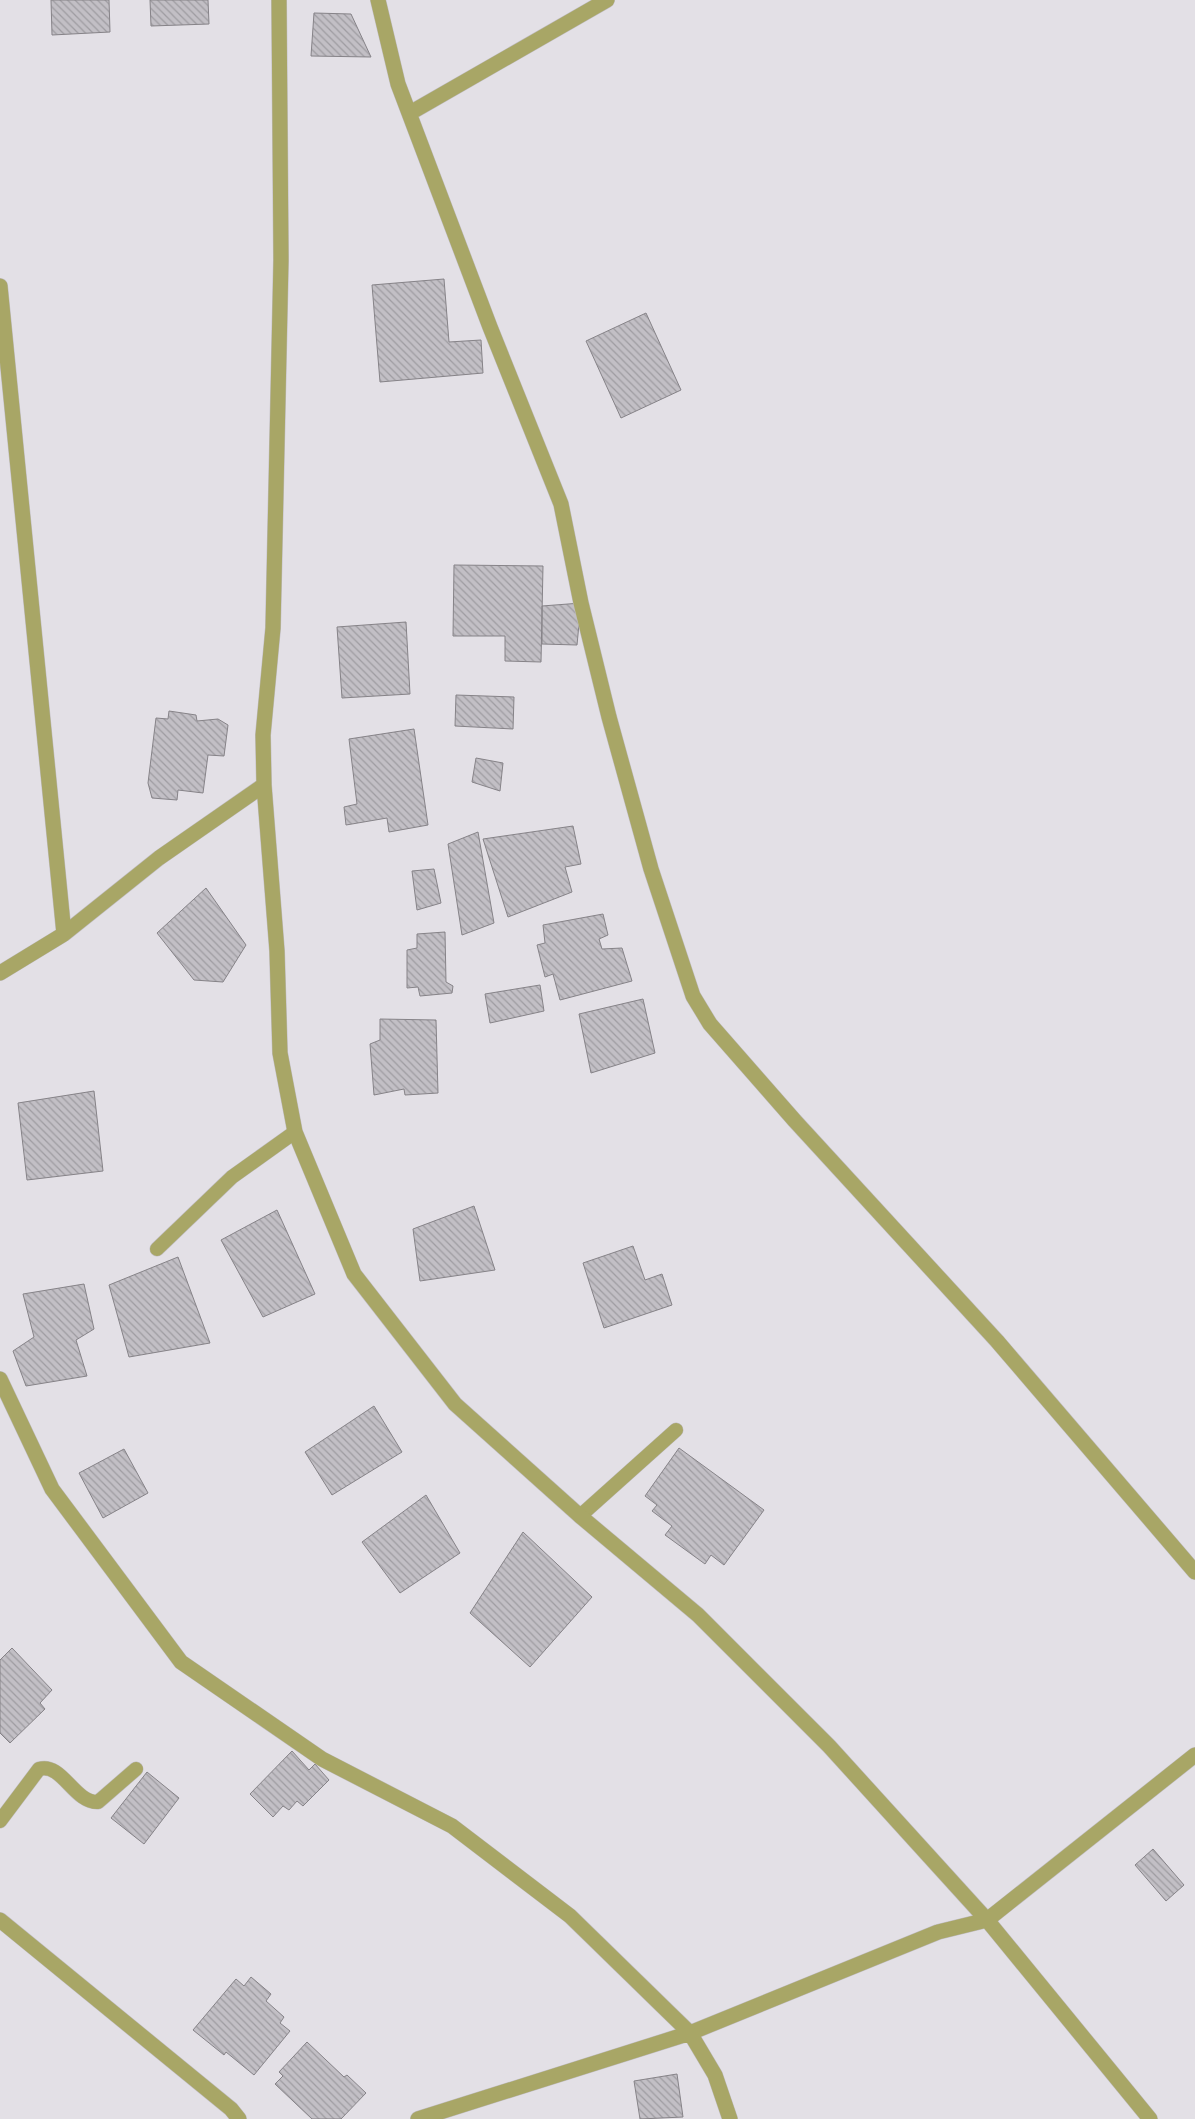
<svg xmlns="http://www.w3.org/2000/svg" width="1195" height="2119" viewBox="0 0 1195 2119" font-family="'Alegreya Sans',sans-serif">
<style>
.building{fill:url(#building-back-hatch);stroke:#868388}
.lines{fill:none;stroke-linecap:round;stroke-linejoin:round}
.lane-casing{stroke:#c0bdc2;stroke-width:15}
.street-casing{stroke:#c0bdc2;stroke-width:16}
.lane{stroke:#a8a666;stroke-width:14}
.street{stroke:#a8a666;stroke-width:15}
</style>
<defs>
<pattern id="building-back-hatch" width="6" height="6" patternUnits="userSpaceOnUse" patternTransform="scale(1.25)"><rect width="6" height="6" fill="#c2bfc5"/><path d="M-1 5l2 2M0 0l6 6M5-1l2 2" fill="none" stroke="#9e9ca1"/></pattern>
</defs>
<rect width="100%" height="100%" fill="#e3e0e6"/>
<path class="building" d="M51,0H109L110,32L52,35Z
M150,0H208L209,24L151,26Z
M314,13L351,14L371,57L311,56Z
M444,279L449,342L481,340L483,373L380,382L372,285Z
M646,313L681,390L621,418L586,341Z
M454,565L543,566L541,662L505,661V636H453Z
M581,603L577,645L542,644V606Z
M406,622L410,694L342,698L337,627Z
M456,695L514,697L513,729L455,726Z
M169,711L196,715L197,721L218,719L228,725L224,756L208,755L203,793L178,790L177,800L152,798L148,783L156,718L168,719Z
M414,729L428,825L389,832L387,818L346,825L344,807L357,804L349,739Z
M476,758L503,763L500,791L472,782Z
M573,826L581,864L565,867L572,892L508,917L483,839Z
M478,832L494,923L462,935L448,844Z
M434,869L441,903L417,910L412,871Z
M206,888L246,945L223,982L194,980L157,933Z
M603,914L608,935L599,939L602,949L622,948L632,981L560,1000L553,974L545,977L537,945L545,943L543,925Z
M445,932L446,982L453,986L452,993L420,996L418,987L407,988V950L417,948V934Z
M540,985L544,1011L490,1023L485,994Z
M643,999L655,1053L591,1073L579,1014Z
M380,1019L436,1020L438,1093L405,1095L404,1089L374,1095L370,1044L380,1040Z
M94,1091L103,1171L27,1180L18,1103Z
M474,1206L495,1270L420,1281L413,1229Z
M277,1210L315,1294L263,1317L221,1240Z
M633,1246L645,1280L662,1274L672,1305L604,1328L583,1263Z
M178,1257L210,1343L129,1357L109,1285Z
M84,1284L94,1329L76,1340L87,1376L26,1386L13,1351L34,1337L23,1294Z
M374,1406L402,1452L332,1495L305,1452Z
M679,1448L764,1510L724,1565L711,1555L705,1564L665,1535L672,1526L652,1511L657,1505L645,1496Z
M124,1449L148,1493L103,1518L79,1473Z
M426,1495L460,1553L400,1593L362,1542Z
M523,1532L592,1597L530,1667L470,1613Z
M12,1648L52,1690L40,1703L45,1709L10,1743L0,1733V1660Z
M292,1751L309,1770L315,1764L329,1780L303,1806L297,1801L289,1810L283,1806L273,1817L250,1794Z
M147,1772L179,1798L144,1844L111,1818Z
M1153,1849L1184,1885L1166,1901L1135,1865Z
M251,1977L271,1994L266,2001L284,2017L280,2023L290,2031L254,2075L226,2052L224,2055L193,2030L236,1979L244,1986Z
M307,2042L344,2077L347,2075L366,2093L341,2119H312L275,2084L283,2076L279,2072Z
M677,2074L683,2117L640,2119L634,2081Z"/>
<g class="lines">
<defs>
<path id="lane" d="M157,1249L232,1177L295,1132
M580,1516L676,1430
M0,1821L39,1769C62,1762 74,1803 98,1802L136,1769"/>
<path id="street" d="M378,0L398,84L490,327L561,504L581,603L609,717L651,869L693,996L710,1024L795,1121L997,1341L1195,1572
M410,113L607,0
M0,286L64,934
M264,785L277,951L280,1053L295,1132L354,1274L455,1404L580,1516L698,1615L829,1746L987,1920L1150,2119
M0,973L64,934L159,858L264,785L263,735L273,628L281,260L279,0
M0,1379L52,1489L181,1662L322,1759L452,1826L570,1916L690,2033L715,2075L730,2119
M0,1920L231,2109L239,2119
M418,2119L690,2033L938,1932L987,1920L1195,1755"/>
</defs>
<use href="#lane" class="lane-casing"/>
<use href="#street" class="street-casing"/>
<use href="#lane" class="lane"/>
<use href="#street" class="street"/>
</g>
</svg>
